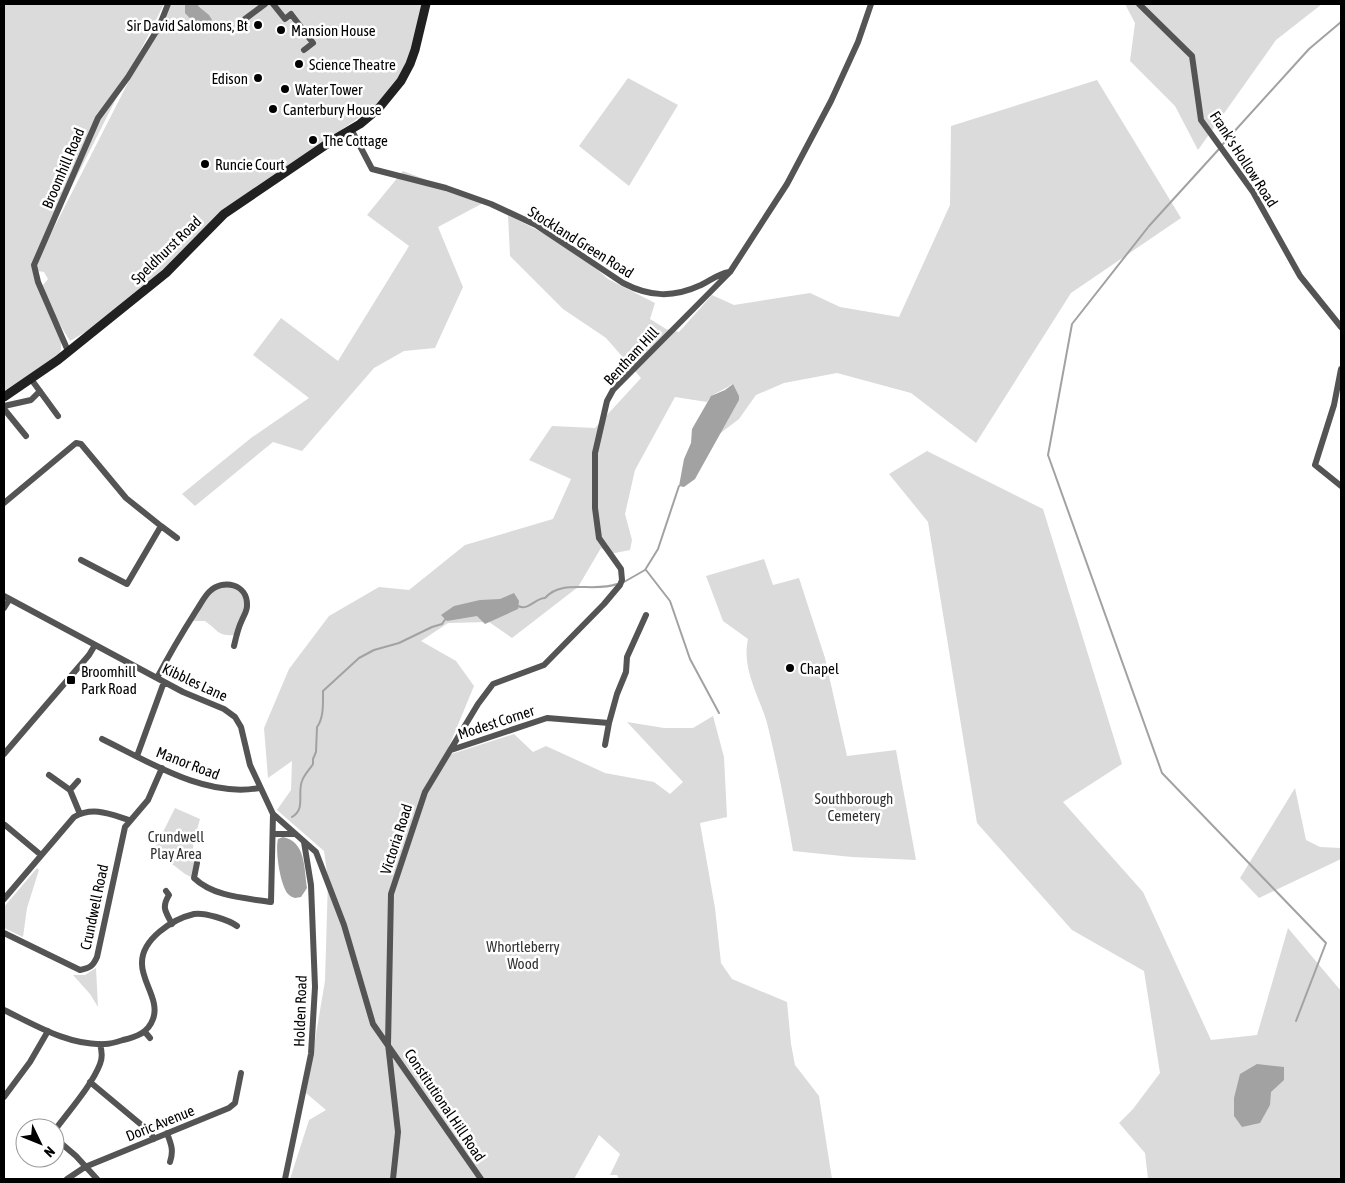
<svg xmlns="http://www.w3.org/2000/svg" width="1345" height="1183" viewBox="0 0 1345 1183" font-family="'Asap Condensed',sans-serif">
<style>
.green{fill:#dbdbdb}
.water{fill:#a2a2a2}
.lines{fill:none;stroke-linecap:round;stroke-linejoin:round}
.stream{stroke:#a2a2a2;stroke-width:2}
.street{stroke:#545454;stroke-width:6}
.secondary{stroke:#212121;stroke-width:9}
.poi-dot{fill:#000;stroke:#fff;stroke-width:2}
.labels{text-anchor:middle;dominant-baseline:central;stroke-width:5;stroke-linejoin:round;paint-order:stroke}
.poi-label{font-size:15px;fill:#000;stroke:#fff;text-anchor:start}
.street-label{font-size:15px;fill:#000;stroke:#fff}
.park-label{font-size:15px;fill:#323232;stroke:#fff}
</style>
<rect width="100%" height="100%" fill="#fff"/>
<path class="green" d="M4,4H164L32,265L61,342V350L57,357L4,391Z
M166,4H423L410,57L397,80L376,106L237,201L171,263L99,324L70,341C60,324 46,305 43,285L48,279L44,272L38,271L36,263L163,14Z
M1125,4H1322L1276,40L1198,150L1175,106L1130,61L1135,23Z
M628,78L678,105L629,186L579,146Z
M1097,80L1181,218L1071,293L976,443L911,393L837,373L784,383L756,395L739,419L718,435L739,396L732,384C724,391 712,392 707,402L675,397L635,470L625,514L632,540L630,550L610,554L601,548L578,587L512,638L489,622L448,623L421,641L456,661L474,686L445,756L514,734L533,752L546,746L605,773L654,782L670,794L683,782L627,722L664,728H693L713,716L724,757L727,817L700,823L715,908L721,963L732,979L787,1002L791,1044L795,1065L819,1096L832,1179H619L617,1175H610L620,1154L599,1135L574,1179H290L309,1120L326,1110L306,1093L325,981L328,879L324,851L277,810L291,790L292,761L268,778L264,728L289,669L329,616L379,587L409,590L465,545L553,519L571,479L529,460L552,426L595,428L641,378L606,338L563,309L510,256L508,215L574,249L608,279L655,303L650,319L666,329L679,332L712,295L734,305L810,293L840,307L899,317L950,205L951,126Z
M403,171L485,202L438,227L463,287L435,348L404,351L374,368L302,451L273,442L195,506L182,494L251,438L309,398L253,355L281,318L338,361L409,246L367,215Z
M927,451L1043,509L1122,764L1063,802L1143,892L1211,1040L1257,1035L1288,928L1341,991V1179H1148L1145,1153L1119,1123L1133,1109L1160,1073L1144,971L1072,930L977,823L928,522L889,474Z
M764,559L773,585L799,578L825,658L847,756L896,750L916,860L852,857L793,851C786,810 778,768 768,727C761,698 741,671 748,639L723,621L706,576Z
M236,585L247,600L236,635C218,637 218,630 205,621H190L209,592L219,586Z
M1295,788L1306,840L1320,847L1341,848V859L1259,898L1240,878Z
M175,808L200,819L194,840L192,857L197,863L193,878L185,874L154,850Z
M37,868L39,870L27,908L23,937L4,928V907Z
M96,968L98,1007L90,994L73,975H85Z"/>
<path class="water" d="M185,4H199L198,6L209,15L212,20L205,25L197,26L185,13Z
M733,384L739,396V400L695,479L684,487L679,486L684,459L691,443L692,429L711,396L725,390Z
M514,593L519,601L518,609L485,624L477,616L447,621L441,615L454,606L480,600L500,599Z
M283,837C306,842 304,868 307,888L301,897L295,898C292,897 290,896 288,894C280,885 275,850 278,839Z
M1257,1064L1284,1067V1080L1271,1092L1270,1105L1260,1123L1242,1127L1234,1116V1098L1240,1074Z"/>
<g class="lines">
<path class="stream" d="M1222,145L1309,49L1341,22
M1219,149L1149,226L1072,324L1048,455L1162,773L1326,943L1296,1021
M646,570L670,601L690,659L719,713
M624,582L645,570L658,549L679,486
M518,606C529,611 535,598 545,598C562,578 594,593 617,584
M292,817C306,809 297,794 302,781C304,775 310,769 313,764V759L316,752L317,727C324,718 323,702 323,691L359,658L374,650L399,643L432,627L442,624L446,618"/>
<path class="street" d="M273,4L285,19L291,14L313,43L304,50
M1139,4L1192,56L1201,120L1253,192L1300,276L1341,327
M245,19L265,4
M351,129L372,169L446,188L491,204L536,225L623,283C650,297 673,298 701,285C711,280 718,274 729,272
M68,351L38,282L34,265L98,118L128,77L159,27L168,4
M1341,369L1334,405L1315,465L1341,486
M31,379L58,416
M4,406L31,400L40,391
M4,409L26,436
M4,503L76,443L81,444L126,498L161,526L127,584L81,560
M161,526L177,538
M4,596L183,692L224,709L235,717L241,727L250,765L273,814L316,852L344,925L373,1024L481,1179
M4,608L9,600
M157,678C169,655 182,633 196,611C200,605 204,597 209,592C223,578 248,584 247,606C247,611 244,615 242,620C238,628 236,637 234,646
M102,739C149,762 206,798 259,788
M605,745L609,723L617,694L626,672L627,657L646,615
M451,750L547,718L609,723
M4,754L89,655L95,645
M137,756L164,682
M49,775L70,790L80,814
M70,790L78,781
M5,825L41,855
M273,834H294
M197,863L194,878C214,897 245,898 271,902L273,814
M166,891L169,895C161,908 166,912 172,924
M4,899L74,817C93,806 110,814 129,820
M4,933L80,970C90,968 93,966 97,957L125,827L148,800L162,768
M4,1010C35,1025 69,1046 105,1044C111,1044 117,1042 123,1040C136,1037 148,1033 153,1019C160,1001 142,982 142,964C141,939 173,919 194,914C204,912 229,920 237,926
M145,1032L150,1038
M90,1082L150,1132L154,1139
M4,1097L30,1062L48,1031
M55,1130C69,1111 92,1085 100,1064C103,1057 102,1051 100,1044
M167,1133C171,1144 174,1150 170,1162
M55,1138L76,1156L97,1179
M67,1179L85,1167L229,1108L235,1103L241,1073
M285,1179L311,1054L315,987L311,885L304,842
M393,1179L398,1132L388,1044L391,894L425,792L478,704L493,684L544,665L604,604L620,585L622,580L621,569L599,538L595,508V453L607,401L613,390L730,272L787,184L831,101L858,42L871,4"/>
<path class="secondary" d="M4,397L58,360L166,273L224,214L333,140L360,124L379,108L401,81L410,64L415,50L426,4"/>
</g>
<g class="poi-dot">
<circle cx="258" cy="25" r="5"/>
<circle cx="281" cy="30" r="5"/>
<circle cx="299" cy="64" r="5"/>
<circle cx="258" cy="78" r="5"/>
<circle cx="285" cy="89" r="5"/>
<circle cx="273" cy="109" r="5"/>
<circle cx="313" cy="140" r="5"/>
<circle cx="205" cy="164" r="5"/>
<circle cx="790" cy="668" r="5"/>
<rect x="66" y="675" width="10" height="10" rx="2.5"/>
</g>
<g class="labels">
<g class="poi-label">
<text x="248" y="25" text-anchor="end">Sir David Salomons, Bt</text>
<text x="291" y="30">Mansion House</text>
<text x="309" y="64">Science Theatre</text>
<text x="248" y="78" text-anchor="end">Edison</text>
<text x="295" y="89">Water Tower</text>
<text x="283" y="109">Canterbury House</text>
<text x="323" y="140">The Cottage</text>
<text x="215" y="164">Runcie Court</text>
<text x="800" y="668">Chapel</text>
<text x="81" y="671">Broomhill<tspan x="81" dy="17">Park Road</tspan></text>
</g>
<g class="street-label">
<text transform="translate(1244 159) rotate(57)">Frank's Hollow Road</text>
<text transform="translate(63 168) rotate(-67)">Broomhill Road</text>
<text transform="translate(581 242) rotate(32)">Stockland Green Road</text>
<text transform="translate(166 250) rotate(-44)">Speldhurst Road</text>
<text transform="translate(631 356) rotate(-47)">Bentham Hill</text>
<text transform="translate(195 682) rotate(25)">Kibbles Lane</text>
<text transform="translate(496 722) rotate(-18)">Modest Corner</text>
<text transform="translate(188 763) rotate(21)">Manor Road</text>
<text transform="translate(396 839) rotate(-72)">Victoria Road</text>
<text transform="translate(94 907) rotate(-78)">Crundwell Road</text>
<text transform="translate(300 1011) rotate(-88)">Holden Road</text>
<text transform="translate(445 1105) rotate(56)">Constitutional Hill Road</text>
<text transform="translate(160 1123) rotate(-22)">Doric Avenue</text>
</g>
<g class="park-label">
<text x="854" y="798">Southborough<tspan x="854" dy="17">Cemetery</tspan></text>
<text x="176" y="836">Crundwell<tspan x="176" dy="17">Play Area</tspan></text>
<text x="523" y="946">Whortleberry<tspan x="523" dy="17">Wood</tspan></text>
</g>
</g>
<rect width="1345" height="1183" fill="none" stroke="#000000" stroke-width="10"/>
<g transform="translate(40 1143) rotate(133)"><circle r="24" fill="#ffffff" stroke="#999999"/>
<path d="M0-4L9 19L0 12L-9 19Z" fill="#000000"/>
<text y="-8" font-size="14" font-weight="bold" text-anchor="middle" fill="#000000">N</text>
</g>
</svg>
